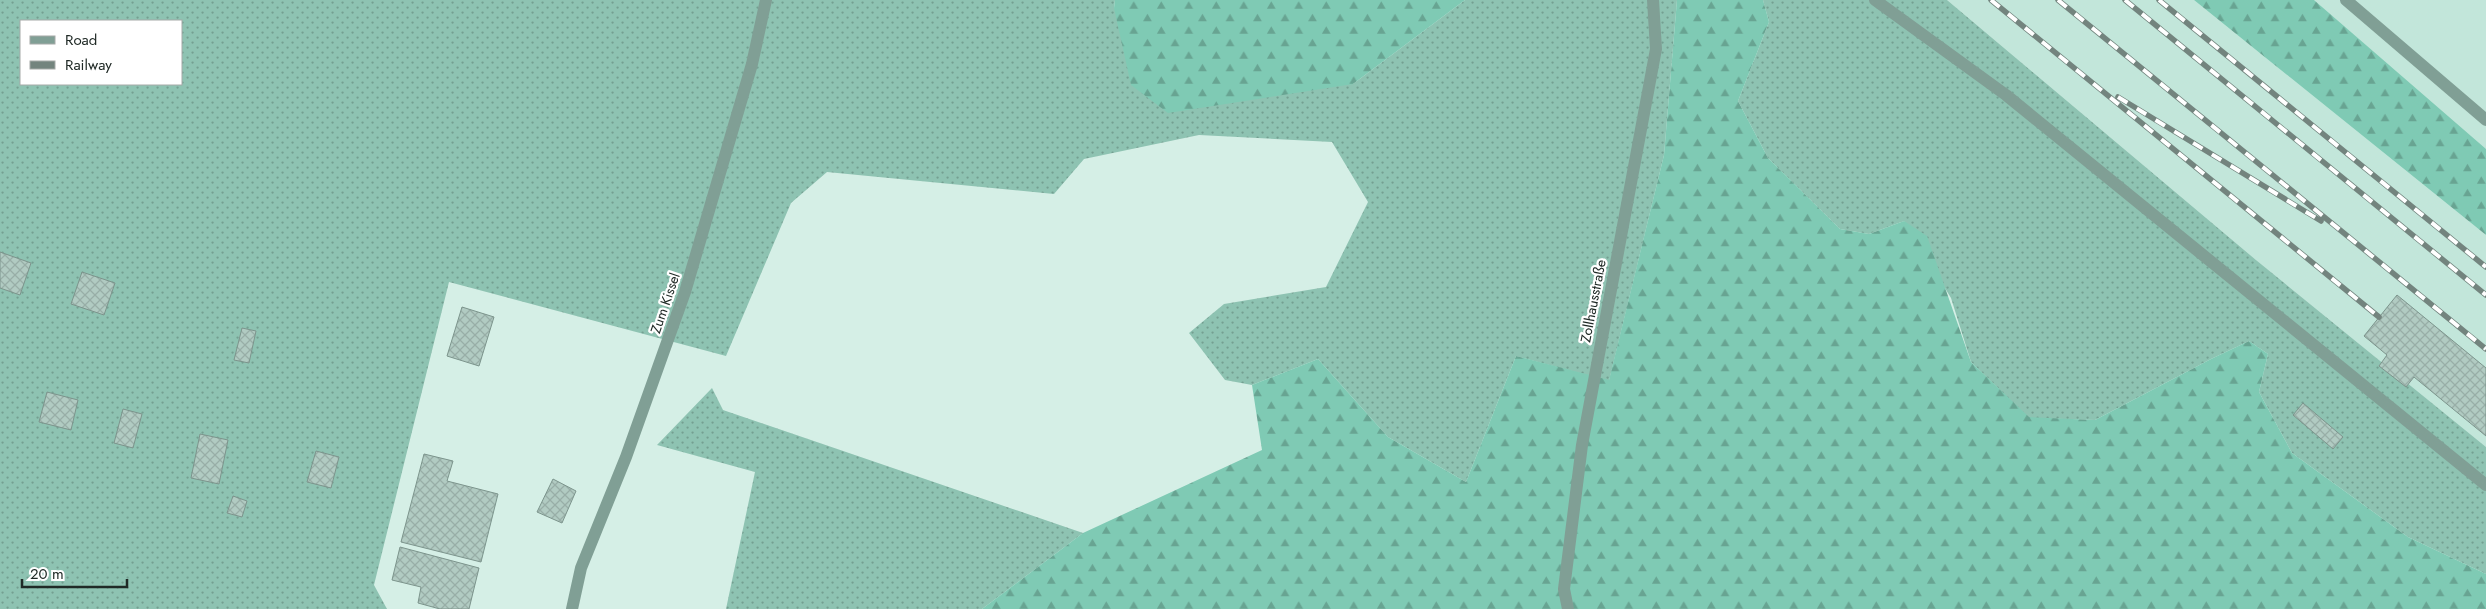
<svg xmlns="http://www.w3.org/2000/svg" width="2486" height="609" viewBox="0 0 2486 609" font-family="Jost,sans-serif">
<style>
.built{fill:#c2e6da}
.grass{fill:url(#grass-dots);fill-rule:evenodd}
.forest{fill:url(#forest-firs)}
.building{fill:url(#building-cross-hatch);stroke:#7c948c}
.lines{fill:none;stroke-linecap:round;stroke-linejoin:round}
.minor{stroke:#809f95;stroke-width:12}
.rail-casing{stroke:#73847e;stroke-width:5.5}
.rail{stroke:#fff;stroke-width:4;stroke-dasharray:11;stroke-linecap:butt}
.labels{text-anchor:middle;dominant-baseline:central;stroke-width:4.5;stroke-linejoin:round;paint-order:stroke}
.street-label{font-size:14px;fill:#202a26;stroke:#fff}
</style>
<defs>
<pattern id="grass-dots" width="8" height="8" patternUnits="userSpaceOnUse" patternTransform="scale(1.25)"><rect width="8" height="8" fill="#8ec3b2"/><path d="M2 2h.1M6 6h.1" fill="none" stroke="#749f91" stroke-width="1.8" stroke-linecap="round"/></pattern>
<pattern id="forest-firs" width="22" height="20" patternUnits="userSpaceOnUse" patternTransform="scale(1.25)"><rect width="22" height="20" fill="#7fcab4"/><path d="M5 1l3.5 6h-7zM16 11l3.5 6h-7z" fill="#68a492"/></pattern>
<pattern id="building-cross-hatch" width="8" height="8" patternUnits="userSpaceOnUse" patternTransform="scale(1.25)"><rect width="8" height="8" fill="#b1cbc2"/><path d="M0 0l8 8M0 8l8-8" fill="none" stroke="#98aea7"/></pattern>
</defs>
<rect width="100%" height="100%" fill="#d5efe6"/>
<path class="built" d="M1947,0H2194L2486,235V447L2256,260Z
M2314,0H2486V149L2481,146Z"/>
<path class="grass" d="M0,0H1115L1114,8L1353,84L1465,0H1677L1664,155L1609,381L1516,356L1466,482L1388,437L1318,359L1252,385L1225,380L1189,333L1224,304L1326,287L1368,202L1332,142L1199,135L1084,159L1054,194L827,172L791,203L726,356L449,282L374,585L387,609H0ZM21,21H181V84H21Z
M1763,0H1947L2256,260L2486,447V574L2408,537L2292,453L2259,392L2268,354L2249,341L2211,359L2095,420L2029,418L1971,362L1951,298L1904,221L1869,234L1840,229L1768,158L1738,101L1769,22Z
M712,388L723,410L1083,533L982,609H726L755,472L657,445Z"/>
<path class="forest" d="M1115,0H1465L1353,84L1168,113L1131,85L1114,8Z
M1677,0H1763L1769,22L1738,101L1768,158L1840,229L1869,234L1904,221L1927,236L1971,362L2029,417L2095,420L2211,359L2249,341L2268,354L2259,392L2292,453L2408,537L2486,574V609H982L1083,533L1262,450L1252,385L1318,359L1388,437L1466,482L1516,356L1609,380L1664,155Z
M2194,0H2314L2486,149V235Z"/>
<path class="building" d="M0,252L31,263L20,295L0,288Z
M82,272L115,283L104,315L71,304Z
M2397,295L2486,368V436L2414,377L2406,387L2379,366L2387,355L2364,336Z
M462,307L494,317L479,366L447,356Z
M242,328L256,331L249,363L234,360Z
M47,392L78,400L71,430L39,422Z
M2303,403L2343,437L2333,449L2293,415Z
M123,409L142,414L133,448L114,443Z
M200,434L228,440L219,484L191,478Z
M316,451L339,457L331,488L307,482Z
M424,454L453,461L447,481L498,494L481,562L401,542Z
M553,479L576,491L562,523L537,512Z
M233,496L247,501L242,517L227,513Z
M400,547L479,568L469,609H440L418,603L421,587L392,580Z"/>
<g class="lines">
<path class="minor" d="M1875,0L2006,95L2486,485
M2346,0L2486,120
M572,609L581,568L626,457L685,292L752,64L766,0
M1568,609L1564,589L1582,445L1656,49L1653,0"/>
<defs>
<path id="rail" d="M1991,0L2379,317
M2058,0L2486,349
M2125,0L2486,295
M2159,0L2486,267
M2118,97L2321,221"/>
</defs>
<use href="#rail" class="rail-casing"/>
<use href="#rail" class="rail"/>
</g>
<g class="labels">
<g class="street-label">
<text transform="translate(1593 301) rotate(-79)">Zollhausstraße</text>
<text transform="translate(665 303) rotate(-71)">Zum Kissel</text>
</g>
</g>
<rect x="20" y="20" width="162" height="65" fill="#ffffff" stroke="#a6aaa8"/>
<rect x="30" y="36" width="25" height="8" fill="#809f95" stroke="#a6aaa8"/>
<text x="65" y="45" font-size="15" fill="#202a26">Road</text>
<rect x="30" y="61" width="25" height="8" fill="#73847e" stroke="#a6aaa8"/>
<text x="65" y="70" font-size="15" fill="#202a26">Railway</text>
<path d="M22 579v8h105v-8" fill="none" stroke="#202a26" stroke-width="2.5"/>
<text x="30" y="579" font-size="15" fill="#202a26" stroke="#ffffff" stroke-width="4" paint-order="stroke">20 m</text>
</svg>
